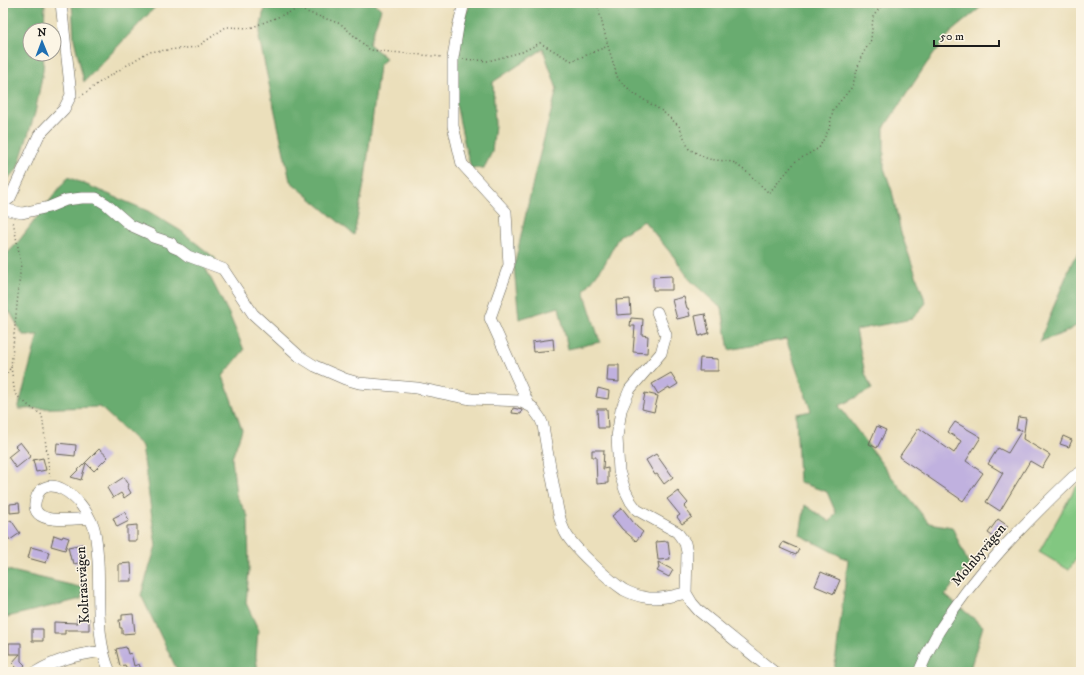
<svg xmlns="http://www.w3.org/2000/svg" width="1084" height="675" viewBox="0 0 1084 675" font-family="'IM FELL DW Pica',serif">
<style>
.green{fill:#82c781;stroke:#4f724e}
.forest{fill:#69ac6f;stroke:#426446}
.building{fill:#c0b1df}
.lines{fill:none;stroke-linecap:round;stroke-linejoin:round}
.minor-casing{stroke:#646054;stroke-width:12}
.path{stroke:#646054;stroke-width:1.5;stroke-dasharray:1 3;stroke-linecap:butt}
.minor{stroke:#fff;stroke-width:11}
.labels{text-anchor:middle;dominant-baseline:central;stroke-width:3;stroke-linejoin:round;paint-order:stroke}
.street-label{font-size:14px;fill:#1c1c1c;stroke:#fcf5e5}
</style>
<rect width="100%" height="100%" fill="#fcf5e5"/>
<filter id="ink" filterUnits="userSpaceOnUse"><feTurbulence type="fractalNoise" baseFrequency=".025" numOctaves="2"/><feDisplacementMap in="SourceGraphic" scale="8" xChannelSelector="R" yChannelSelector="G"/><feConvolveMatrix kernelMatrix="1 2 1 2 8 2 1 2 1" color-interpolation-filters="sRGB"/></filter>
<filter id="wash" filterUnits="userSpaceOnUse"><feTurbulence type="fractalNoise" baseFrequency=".012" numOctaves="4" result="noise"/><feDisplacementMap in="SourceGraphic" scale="16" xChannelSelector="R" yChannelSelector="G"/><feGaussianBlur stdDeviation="0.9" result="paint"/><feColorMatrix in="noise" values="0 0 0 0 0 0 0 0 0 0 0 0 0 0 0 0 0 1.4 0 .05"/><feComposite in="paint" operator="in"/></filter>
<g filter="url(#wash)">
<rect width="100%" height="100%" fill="#ebdfbb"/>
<path class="green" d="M1079,484H1081V550L1069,570L1039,552L1075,488Z"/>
<path class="forest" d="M3,3H45L44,30H30V54H44L43,71L35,113L17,170L3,183Z
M72,3H159L84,82L74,39Z
M268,3H375L381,9L369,44L386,58L379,66L365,179L354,235L290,181L259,38L263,14Z
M471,3H986L952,31L927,63L884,128V168L892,191L901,233L926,303L912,319L856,330L865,373L872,389L839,406L891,476L929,523L952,527L969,565L945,595L983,626L971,666L973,672H834L848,560L800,535L805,505L830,522L836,513L827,492L799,482L796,414L811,411L786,339L729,350L722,309L690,280L674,257L644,221L619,236L604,265L584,291L600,342L568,349L559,307L519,319L514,267L535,173L557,89L543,49L493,82L495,125L492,152L484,168H471L465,146L456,104V68L465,15Z
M68,177L148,211L181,231L216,259L205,267L229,314L244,350L223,376L242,430L232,458L236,495L248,516L249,571L246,603L258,629L256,657L258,672H178L141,595L156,546L142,446L100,407L18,409L38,335H23L10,312L3,317V258L18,242Z
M1081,250V323L1064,333L1039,342L1073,260Z
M3,569L84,588L81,599L3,618Z"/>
<g id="blocks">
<path class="building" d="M672,276V290H653V277Z
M684,297L687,308H688L690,316L677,319L672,300Z
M630,299L631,314L617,315L616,300Z
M705,314L709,333L699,336L695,316Z
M631,318L643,319L642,335L648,336L647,353L633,352L635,326H630Z
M553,339L554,350L533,352L532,342Z
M700,358L718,359V371H699Z
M608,365H619V382L607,381Z
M671,373L678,384L670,389L669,387L658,394L652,384Z
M598,388L609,391L608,399L596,397Z
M645,393L658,396L654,412L642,409Z
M513,408L522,410L521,414L512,413Z
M597,409H607L608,428H598Z
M1018,417L1026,418L1023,439L1050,455L1042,468L1030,461L1000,511L986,502L1003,473L988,464L998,448L1008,453L1022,430L1016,429Z
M955,422L981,437L966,461L983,473L963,501L899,457L919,428L954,453L961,441L948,432Z
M877,426L886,430L877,448L869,444Z
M1063,436L1072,440L1069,447L1060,444Z
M20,442L31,456L16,468L8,457L18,449L15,446Z
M57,443L76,445L75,456L56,454Z
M99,449L108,457L94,471L86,463L81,480L71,477Z
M592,450H604L603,469L608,468V483L597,484L596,457H592Z
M656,454L668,471V470L673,477L664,484L657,474L655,475L646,460Z
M43,458L46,470L36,472L33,460Z
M124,477L129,485L127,486L131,493L124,498L121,493L113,498L107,488Z
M678,491L688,503L684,507L692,517L682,524L677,517L680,515L667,499Z
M19,503L20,512L10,513V504Z
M622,508L637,527L643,532L636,541L622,529L612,516Z
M125,512L129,521L117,527L113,518Z
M998,519L1008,526L998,540L988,533Z
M11,520L20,533L10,540L3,530V525Z
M137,525V541H127V526Z
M54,535L62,538L63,536L69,538L65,550L51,546Z
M668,541L670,559L658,560L656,542Z
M783,542L799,549L796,555L780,548Z
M83,544L86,561L74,564L73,560H71L68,547Z
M31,547L49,552L46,563L28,558Z
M658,562L673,570L669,577L657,571L659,568Z
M131,563L132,581H119V564Z
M821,572L840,580L834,594L815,586Z
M133,614L135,633L122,634V628H120L119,620H122V615Z
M77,618H89V630H65V634H54V622L77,623Z
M32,629H43V641H32Z
M9,643H21V661L25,665L20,671L12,663L20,654H9Z
M126,647L128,654L131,653L134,666L139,664L142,672H120V671L127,669L125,665L120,666L116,649Z"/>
</g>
</g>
<g filter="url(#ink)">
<use href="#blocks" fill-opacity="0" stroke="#646054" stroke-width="1"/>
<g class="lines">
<defs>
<path id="minor" d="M464,3L458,27L453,58V126L462,164L506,212L509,265L490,318L529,405
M3,203L10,198L39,135L64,109L71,95L61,3
M3,209L22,213L49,207L66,200L82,198H96L106,204L130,225L150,234L153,237L171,243L173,247L180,250L188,256L223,269L253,314L299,356L315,366L345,379L359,383L417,388L471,399L519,401L532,407L540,418L543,425C546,446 550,467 554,488C557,503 558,519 565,532C573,548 609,580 624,590C630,593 637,596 644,597C657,600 673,596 686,593
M657,312L666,335L661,353L630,389L621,410L617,437L619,471L625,490L631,502L637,510L677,532L685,543L687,552L686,593L692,603L699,611L774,672
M88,518C73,519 24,527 37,496C41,485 52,484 62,489C76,496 87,511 93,525C97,536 97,549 98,561C100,597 95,638 110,672
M36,672C57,659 79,654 103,651
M919,672C925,658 931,644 939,631C975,573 1024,524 1073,477L1081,472"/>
</defs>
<use href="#minor" class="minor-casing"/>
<path class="path" d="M597,3L608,46
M463,59L488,61L522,52L540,43L572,61L608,46L618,79L633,93L662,111L679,126L689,149L708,159L733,162L748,173L769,193L796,161L819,148L829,129L833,110L852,87L861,57L871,40L873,17L883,3
M80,97L100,82L148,52L197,47L226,27L250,28L298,9L341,24L370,50L443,57
M11,367L15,394L29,406L42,415L50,477
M3,380L11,367L21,263L13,221"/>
<use href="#minor" class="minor"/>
</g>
</g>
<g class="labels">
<g class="street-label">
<text transform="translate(979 555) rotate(-50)">Molnbyvägen</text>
<text transform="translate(83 585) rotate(-93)">Koltrastvägen</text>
</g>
</g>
<rect width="1084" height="675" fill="none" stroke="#fcf5e5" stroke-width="16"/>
<g transform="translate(42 42) rotate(359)"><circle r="19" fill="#fcf5e5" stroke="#a29e95"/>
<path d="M0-3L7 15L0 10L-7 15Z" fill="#1f6fb2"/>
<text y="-6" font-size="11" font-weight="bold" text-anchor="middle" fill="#1c1c1c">N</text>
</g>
<path d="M934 40v6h65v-6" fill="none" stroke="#1c1c1c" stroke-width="2"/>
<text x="940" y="40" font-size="12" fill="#1c1c1c" stroke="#fcf5e5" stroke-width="3" paint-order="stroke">50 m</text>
</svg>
